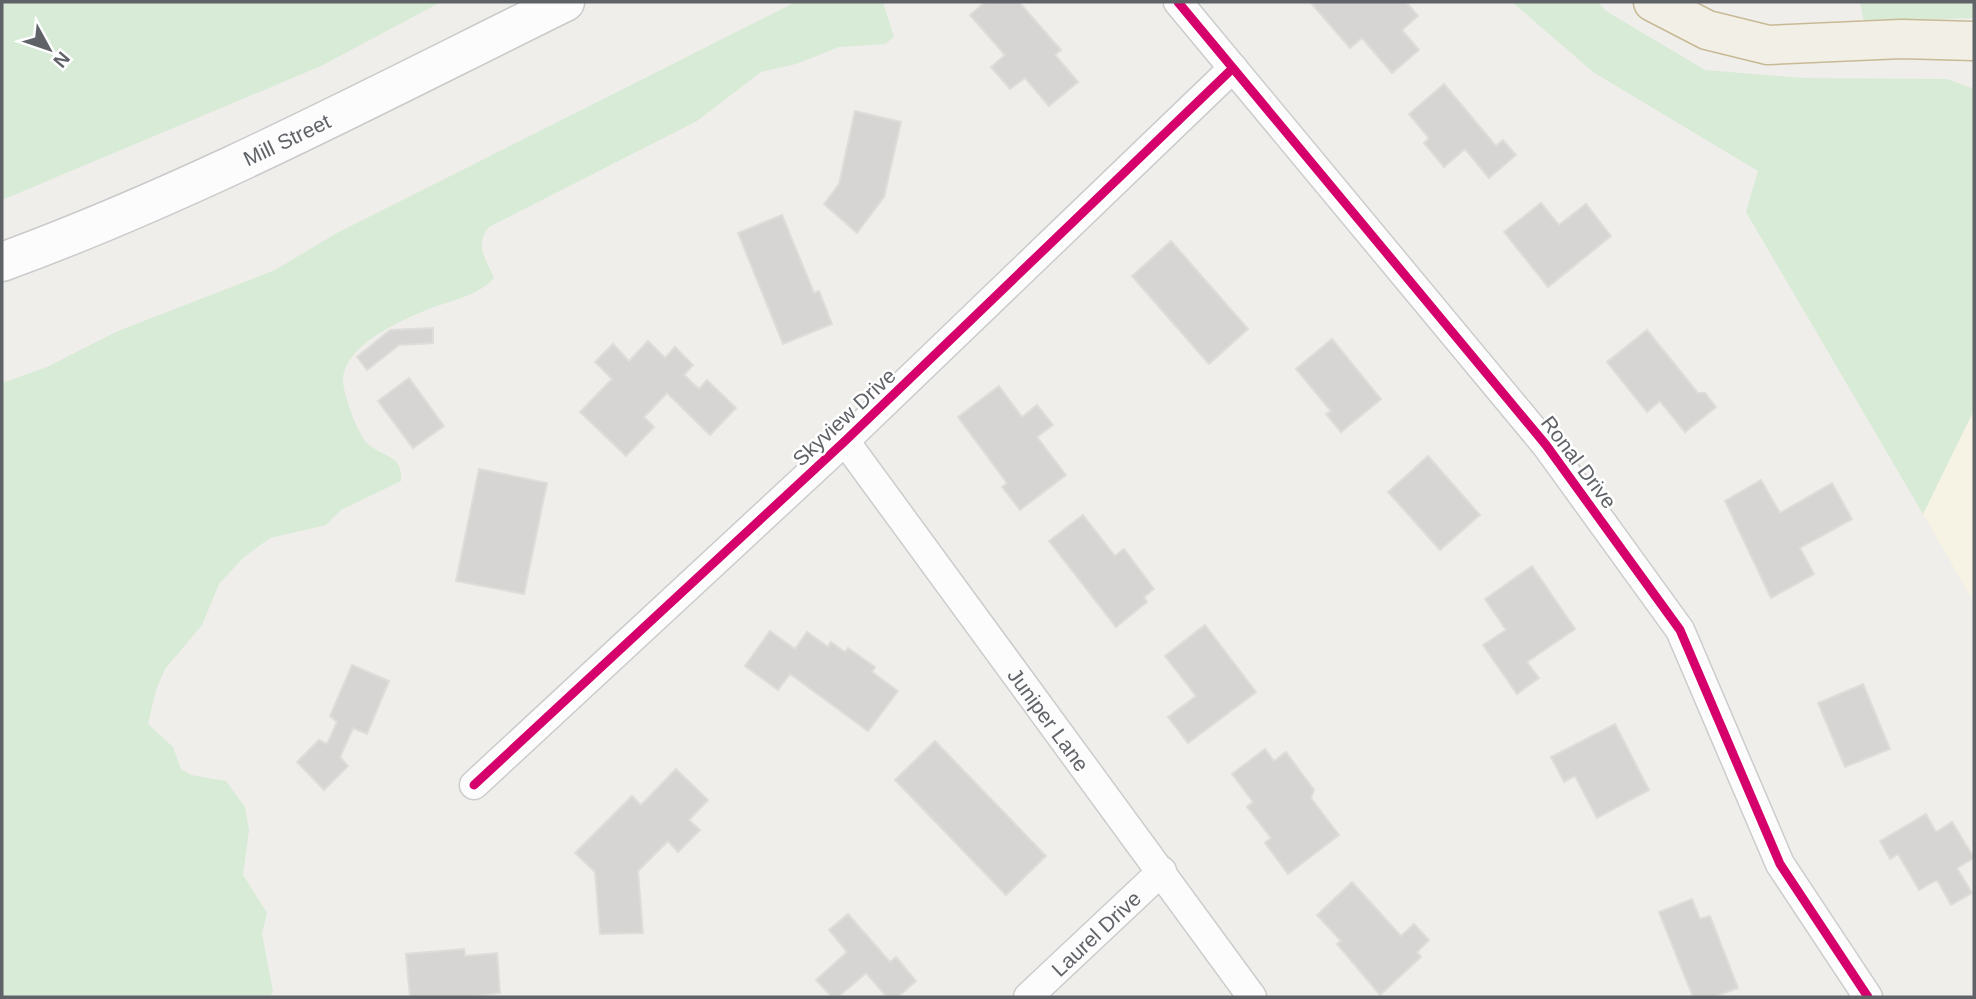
<svg xmlns="http://www.w3.org/2000/svg" width="1976" height="999" viewBox="0 0 1976 999" font-family="Helvetica,sans-serif">
<style>
.commercial{fill:#f7f3e4}
.green{fill:#d8ebd6}
.building{fill:#d6d5d3;stroke:#deddd9;stroke-width:2}
.lines{fill:none;stroke-linecap:round;stroke-linejoin:round}
.minor-casing{stroke:#cbcccc;stroke-width:31}
.secondary-casing{stroke:#cacacb;stroke-width:41}
.trunk-casing{stroke:#c8b996;stroke-width:41}
.minor{stroke:#fdfcfc;stroke-width:28}
.secondary{stroke:#fdfcfc;stroke-width:38}
.trunk{stroke:#f2f0e6;stroke-width:38}
.cycleway-casing{stroke:#fff;stroke-width:13}
.cycleway{stroke:#d6006c;stroke-width:9}
.labels{text-anchor:middle;dominant-baseline:central;stroke-width:5;stroke-linejoin:round;paint-order:stroke}
.street-label{font-size:21px;fill:#5f6368;stroke:#fff}
</style>
<rect width="100%" height="100%" fill="#efeeea"/>
<path class="commercial" d="M1974,410V602L1923,514Z"/>
<path class="green" d="M2,2H441L321,66L2,200Z
M796,2H883L894,37L885,44L839,47L796,64L761,72L697,121L489,227C474,245 486,259 494,278C479,296 448,301 426,310C398,322 345,345 343,380C343,394 358,436 369,445C385,458 403,455 401,481L341,510L326,525L270,538L243,558L219,584L202,625L165,669L156,690L148,724L173,747L181,769L191,775L226,781L245,807L249,830L243,875L267,913L262,934L273,991L270,997H2V383L47,367L118,331L275,270L337,233Z
M1512,2H1598L1606,11L1705,70L1802,78L1947,79L1974,89V410L1923,514L1746,212L1758,171L1593,72Z
M1860,2H1974V18L1864,22Z"/>
<path class="building" d="M985,2H1019L1061,50L1055,55L1078,82L1049,106L1025,78L1010,89L991,67L1005,55L970,15Z
M1310,2H1406L1418,16L1402,30L1419,50L1392,73L1362,38L1350,48Z
M1444,84L1496,146L1503,140L1516,155L1489,178L1465,149L1444,167L1424,143L1429,138L1409,114Z
M855,111L901,122L884,197L857,233L824,204L839,184Z
M1541,203L1559,225L1586,204L1611,236L1548,287L1504,232Z
M782,215L814,293L819,291L832,324L783,344L738,233Z
M1171,241L1248,329L1209,364L1132,276Z
M433,328V343L399,345L367,370L357,357L390,330Z
M1647,330L1698,393H1705L1716,407L1685,432L1660,401L1647,412L1607,362Z
M1332,339L1381,399L1341,432L1326,414L1331,411L1296,369Z
M648,341L665,358L675,347L693,365L684,375L699,389L707,380L736,408L710,435L667,393L644,417L654,427L626,456L580,412L612,379L595,362L613,344L629,361Z
M409,378L444,426L413,448L378,401Z
M999,386L1022,417L1037,405L1053,425L1037,437L1066,475L1020,510L1002,487L1007,483L958,417Z
M1428,456L1480,515L1440,550L1388,492Z
M479,469L547,483L524,594L456,581Z
M1761,480L1780,513L1832,483L1852,519L1800,548L1814,574L1771,598L1725,501Z
M1083,515L1115,556L1124,549L1154,589L1144,597L1147,602L1116,627L1049,541Z
M1532,566L1575,629L1527,662L1539,678L1517,694L1483,645L1506,630L1485,599Z
M1205,625L1256,692L1188,743L1168,717L1196,696L1165,656Z
M770,631L795,649L807,632L828,647L831,642L845,652L848,648L875,667L872,672L898,691L868,731L790,674L778,690L745,666Z
M352,665L389,681L367,734L353,728L340,757L348,766L324,790L297,762L319,740L327,744L337,722L330,716Z
M1863,684L1890,749L1845,767L1818,703Z
M1615,724L1649,790L1597,818L1575,776L1564,782L1551,757Z
M935,741L1046,856L1006,895L895,780Z
M1265,749L1274,761L1286,752L1314,790L1311,798L1339,835L1288,874L1265,843L1271,838L1247,807L1253,802L1232,774Z
M676,769L708,800L689,820L700,830L678,852L668,841L638,871L643,933L600,934L595,872L575,853L632,796L641,805Z
M1926,814L1936,832L1952,822L1974,858L1957,868L1972,893L1951,905L1937,880L1919,890L1898,854L1890,859L1880,841Z
M1352,882L1401,936L1414,924L1429,940L1417,952L1421,957L1380,995L1337,944L1341,941L1317,915Z
M1692,899L1700,919L1710,916L1738,988L1714,997H1693L1659,912Z
M848,914L890,962L896,957L916,981L898,997H887L866,973L838,997H832L816,980L847,952L829,930Z
M464,949L465,956L497,953L500,993L469,997H410L406,954Z"/>
<g class="lines">
<defs>
<g id="minor">
<path d="M1178,2L1546,445L1680,630L1780,864L1868,997"/>
<path id="s1" d="M845,441L1252,997"/>
<path d="M474,785L845,441L1233,68"/>
<path id="s2" d="M1028,997L1162,871"/>
</g>
<g id="secondary">
<path id="s3" d="M2,262C196,191 380,93 565,2"/>
</g>
<path id="trunk" d="M1653,2L1707,30L1768,45L1901,39L1974,41"/>
</defs>
<use href="#minor" class="minor-casing"/>
<use href="#secondary" class="secondary-casing"/>
<use href="#trunk" class="trunk-casing"/>
<use href="#minor" class="minor"/>
<use href="#secondary" class="secondary"/>
<use href="#trunk" class="trunk"/>
<defs>
<path id="cycleway" d="M1178,2L1546,445L1680,630L1780,864L1868,997
M474,785L845,441L1233,68"/>
</defs>
<use href="#cycleway" class="cycleway-casing"/>
<use href="#cycleway" class="cycleway"/>
</g>
<g class="labels">
<g class="street-label">
<text stroke="none"><textPath href="#s3" startOffset="310">Mill Street</textPath></text>
<text transform="translate(844 417) rotate(-43)">Skyview Drive</text>
<text transform="translate(1579 462) rotate(53)">Ronal Drive</text>
<text stroke="none"><textPath href="#s1" startOffset="345">Juniper Lane</textPath></text>
<text stroke="none"><textPath href="#s2" startOffset="93">Laurel Drive</textPath></text>
</g>
</g>
<rect width="1976" height="999" fill="none" stroke="#5f6368" stroke-width="7"/>
<g transform="translate(49 49) rotate(130)" stroke="#ffffff" stroke-width="5" paint-order="stroke">
<path d="M0-5L12 26L0 18L-12 26Z" fill="#5f6368"/>
<text y="-10" font-size="19" font-weight="bold" text-anchor="middle" fill="#5f6368">N</text>
</g>
</svg>
